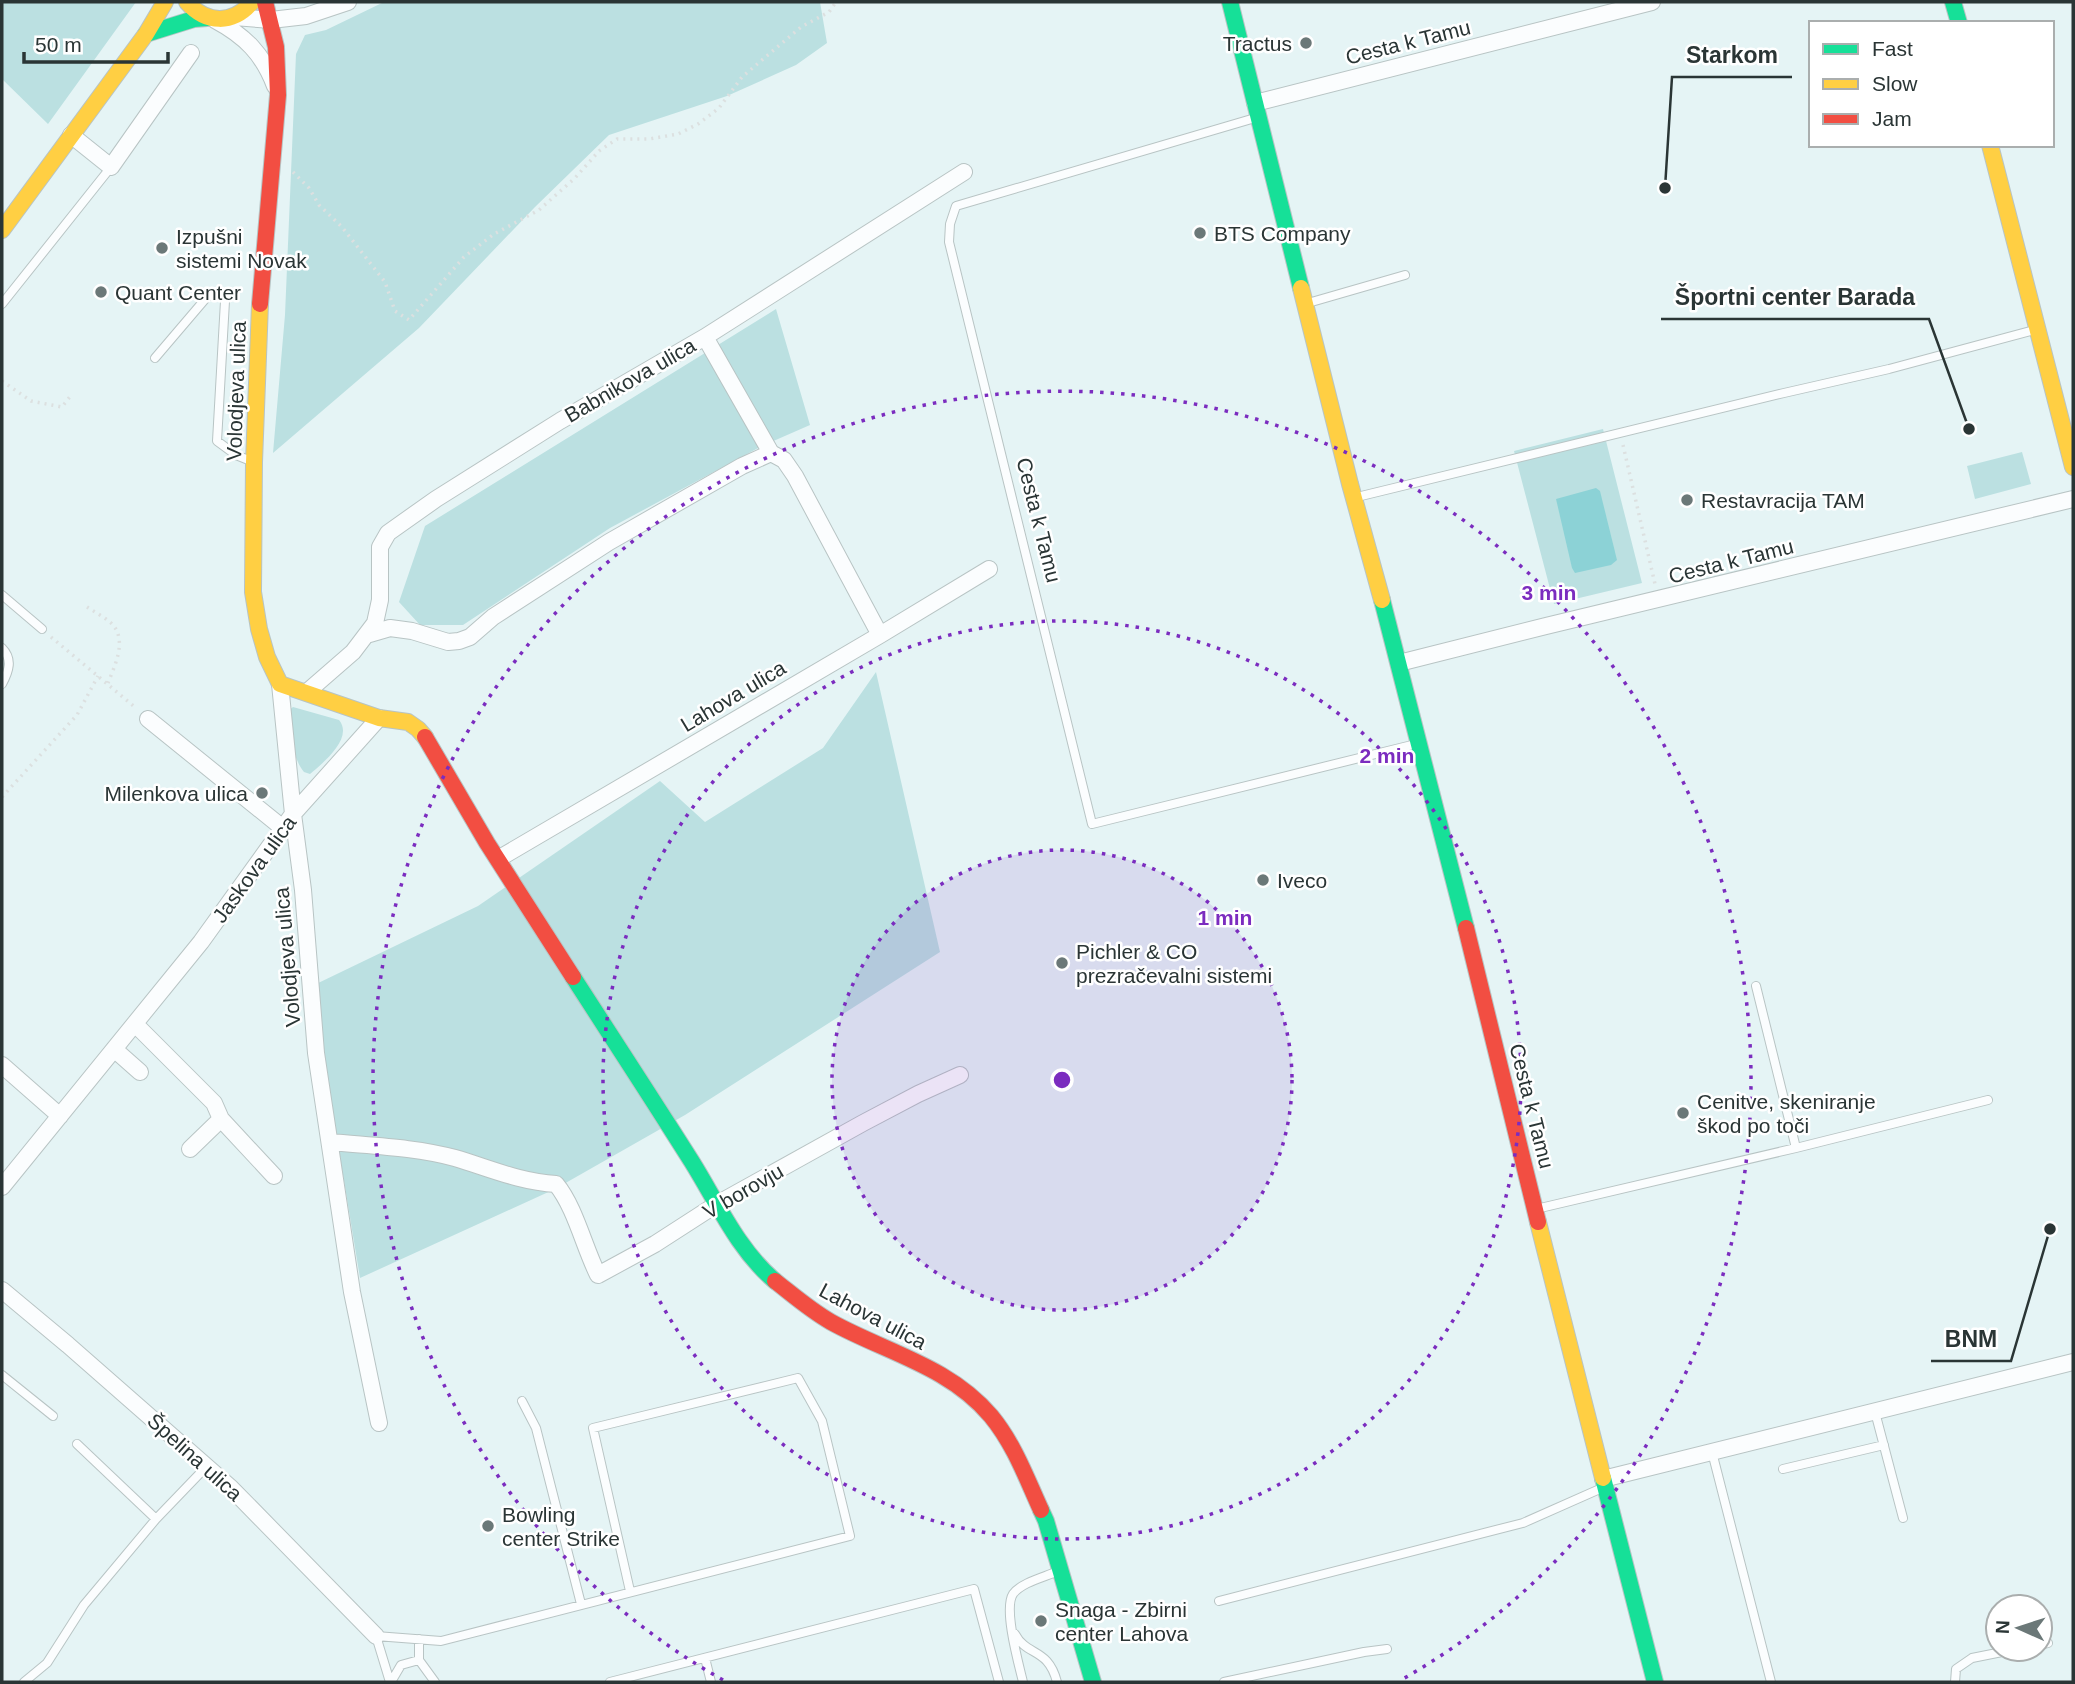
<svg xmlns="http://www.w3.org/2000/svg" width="2075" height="1684" viewBox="0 0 2075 1684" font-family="Arial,sans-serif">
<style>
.green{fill:#bbe0e1}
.water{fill:#8cd2d6}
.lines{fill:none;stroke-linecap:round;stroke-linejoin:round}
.lane-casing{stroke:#b8c4c4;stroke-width:10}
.street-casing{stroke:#b8c4c4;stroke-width:18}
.fast-casing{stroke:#b8c4c4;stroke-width:18}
.slow-casing{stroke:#b8c4c4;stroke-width:18}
.jam-casing{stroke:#b8c4c4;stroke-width:18}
.path{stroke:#dce0e0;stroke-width:3.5;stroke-dasharray:2 5;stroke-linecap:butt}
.lane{stroke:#fbfdfe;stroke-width:8}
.street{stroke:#fbfdfe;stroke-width:16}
.fast{stroke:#16e098;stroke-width:16}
.slow{stroke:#ffcf43;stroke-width:16}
.jam{stroke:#f24e42;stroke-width:16}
.ring{fill:none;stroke:#7b2cbf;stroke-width:3.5;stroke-dasharray:3.5 7}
.poi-dot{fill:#6b7878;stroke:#fff;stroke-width:2.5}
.labels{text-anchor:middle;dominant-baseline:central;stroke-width:5;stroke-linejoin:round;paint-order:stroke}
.street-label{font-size:21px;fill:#2a3535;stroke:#fff}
.poi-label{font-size:21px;fill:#2a3535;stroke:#fff;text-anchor:start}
.centre{fill:#7b2cbf;stroke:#fff;stroke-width:3.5}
.ring-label{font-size:21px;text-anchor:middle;font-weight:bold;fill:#7b2cbf;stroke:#fff;stroke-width:5;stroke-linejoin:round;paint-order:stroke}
.leader{fill:none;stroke:#2a3535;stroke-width:2.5}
.callout-dot{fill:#2a3535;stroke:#fff;stroke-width:2.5}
.callout-label{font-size:23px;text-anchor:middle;font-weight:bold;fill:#2a3535;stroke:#fff;stroke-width:5;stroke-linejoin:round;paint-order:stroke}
</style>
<rect width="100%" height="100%" fill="#e5f4f5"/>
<path class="green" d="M2,2H136L48,124L2,79Z
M384,2H820L827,43L796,65L727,96L609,135L535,207L419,328L273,453L285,315L296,54L305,35L326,30Z
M776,309L810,425L760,447L610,528L463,625H420L399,602L425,526Z
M1603,429L1642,583L1554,604L1514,451Z
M2022,452L2031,484L1975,499L1967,466Z
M876,672L940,952L685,1115L555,1189L360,1278L312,986L478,906L660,781L705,822L823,748Z
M293,707L339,720C354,738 323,763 310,774L304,772C291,756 291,731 288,711Z"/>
<path class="water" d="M1596,488L1600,491L1617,560L1611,565L1575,573L1572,568L1556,499Z"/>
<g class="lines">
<defs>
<path id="lane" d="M1255,118L956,206L950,224L949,242L1092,824L1416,744
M1308,303L1405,275
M2,304L111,167
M155,358L207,297L215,293L222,296L225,301L217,441L236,455L251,461
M1357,497L1784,393L1889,369L2034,330
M2,595L42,629
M2,648C13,659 9,671 2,684
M1756,986L1796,1148
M1536,1209L1796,1148L1988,1100
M2,1375L53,1416
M522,1401L536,1428L581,1604
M1875,1412L1903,1518
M77,1444L156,1519L206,1467
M1712,1452L1771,1682
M1783,1469L1884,1445
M1219,1601L1523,1523L1602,1488
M1015,1634C1027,1657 1048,1647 1057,1682
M419,1639V1660L435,1682
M2040,1645L2048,1643
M705,1658L711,1682
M24,1682L47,1663L84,1605L156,1519
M390,1682L376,1636L441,1641L850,1536L822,1421L798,1378L593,1428L630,1591
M391,1682L401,1665L419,1660
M610,1682L974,1589L999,1682
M1023,1682C1019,1665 1003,1609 1013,1594C1022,1582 1045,1577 1058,1571
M1224,1682L1364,1652L1387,1649
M1955,1682L1956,1669L1972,1658L2017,1649"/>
<path id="street" d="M234,17L271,20L306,16L348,2
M215,20C245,36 263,54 275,86
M1255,103L1652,2
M71,135L111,167L191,53
M705,337L771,453
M366,635L390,628L412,631L448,642L459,641L470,637L493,617L609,542L742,466L771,453L784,460L795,476L880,635
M1399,663L1546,626L2073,499
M280,684L293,814L303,890L316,1053L352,1292L379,1423
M307,692L353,652L375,623L380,600V547L388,533L436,499L560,421L705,337L964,172
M148,719L284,829
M498,859L880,635L989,569
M135,1024L214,1103L221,1119L190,1149
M114,1049L140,1072
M2,1065L60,1116
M221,1119L274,1176
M330,1142C371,1146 415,1147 455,1158C489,1168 520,1182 556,1184C575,1207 584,1247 598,1275L655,1244L717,1204L863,1123L918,1094L960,1075
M2,1187L201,942L293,814L379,718
M2,1290L68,1345L231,1488L376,1636
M1603,1479L2073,1362"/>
<path id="fast" d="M1230,2L1301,288
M1953,2L1959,23
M146,34L194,19L207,18
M1382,600L1466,928
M573,977C613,1039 653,1100 692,1162C717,1202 738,1250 775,1281
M1603,1478L1655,1682
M1041,1510L1046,1521L1093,1682"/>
<path id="slow" d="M187,2C206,24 233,25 252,2
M1990,145L2073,467
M2,230L146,34L165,2
M1301,288L1350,484L1382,600
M260,304L254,462L253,592L259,629L267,657L280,684L379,718L408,722L418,729L425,737
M1538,1222L1603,1478"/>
<path id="jam" d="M260,304L278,95L276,47L265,2
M425,737L487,843L573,977
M1466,928L1538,1222
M775,1281C793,1295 810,1310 831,1322C885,1352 949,1366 991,1416C1014,1444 1026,1477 1041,1510"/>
</defs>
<use href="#lane" class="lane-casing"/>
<use href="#street" class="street-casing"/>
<use href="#fast" class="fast-casing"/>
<use href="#slow" class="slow-casing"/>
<use href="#jam" class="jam-casing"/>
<path class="path" d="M293,172L309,188L319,205L342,227L385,282L395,311L409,320L464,257L494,234L539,210L575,178L599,151L617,139H649L678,134L698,124L719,108L742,77L801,27L829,12L836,2
M2,381L31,401L62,407L72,394
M1623,445L1655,584
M87,607C95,612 104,617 111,623C128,639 115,665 108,683
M51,637L136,708
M2,797L77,715L98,676"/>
<use href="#lane" class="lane"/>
<use href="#street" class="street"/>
<use href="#fast" class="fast"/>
<use href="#slow" class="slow"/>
<use href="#jam" class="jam"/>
</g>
<circle cx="1062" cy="1080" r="230" fill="#7b2cbf" fill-opacity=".12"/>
<g class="ring">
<circle cx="1062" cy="1080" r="230"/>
<circle cx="1062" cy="1080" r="459"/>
<path d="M723 1680A689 689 0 1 1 1401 1680"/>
</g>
<g class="poi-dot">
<circle cx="1306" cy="43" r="7"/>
<circle cx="1200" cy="233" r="7"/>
<circle cx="162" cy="248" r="7"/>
<circle cx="101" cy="292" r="7"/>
<circle cx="1687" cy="500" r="7"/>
<circle cx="262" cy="793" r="7"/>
<circle cx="1263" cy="880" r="7"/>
<circle cx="1062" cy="963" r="7"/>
<circle cx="1683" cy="1113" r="7"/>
<circle cx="488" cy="1526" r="7"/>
<circle cx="1041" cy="1621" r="7"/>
</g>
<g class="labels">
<g class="street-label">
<text transform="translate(1408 42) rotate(-14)">Cesta k Tamu</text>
<text transform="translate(630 380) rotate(-30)">Babnikova ulica</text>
<text transform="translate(236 391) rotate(-88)">Volodjeva ulica</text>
<text transform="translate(1039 520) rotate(76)">Cesta k Tamu</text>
<text transform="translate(1731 561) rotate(-14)">Cesta k Tamu</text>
<text transform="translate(733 696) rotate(-31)">Lahova ulica</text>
<text transform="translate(254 869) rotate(-54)">Jaskova ulica</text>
<text transform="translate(287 957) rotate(-95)">Volodjeva ulica</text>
<text transform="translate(1532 1106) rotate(76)">Cesta k Tamu</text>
<text transform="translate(743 1191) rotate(-30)">V borovju</text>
<text transform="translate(873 1316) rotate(28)">Lahova ulica</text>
<text transform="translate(195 1457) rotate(42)">Špelina ulica</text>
</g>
<g class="poi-label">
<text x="1292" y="43" text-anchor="end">Tractus</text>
<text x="1214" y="233">BTS Company</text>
<text x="176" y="236">Izpušni<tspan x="176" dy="24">sistemi Novak</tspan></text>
<text x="115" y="292">Quant Center</text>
<text x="1701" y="500">Restavracija TAM</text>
<text x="248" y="793" text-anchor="end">Milenkova ulica</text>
<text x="1277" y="880">Iveco</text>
<text x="1076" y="951">Pichler &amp; CO<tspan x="1076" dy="24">prezračevalni sistemi</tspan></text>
<text x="1697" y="1101">Cenitve, skeniranje<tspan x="1697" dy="24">škod po toči</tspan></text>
<text x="502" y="1514">Bowling<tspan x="502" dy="24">center Strike</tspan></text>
<text x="1055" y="1609">Snaga - Zbirni<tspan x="1055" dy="24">center Lahova</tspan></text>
</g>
</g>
<circle cx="1062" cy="1080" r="10" class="centre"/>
<g class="ring-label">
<text x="1549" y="600">3 min</text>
<text x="1387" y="763">2 min</text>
<text x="1225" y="925">1 min</text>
</g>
<path class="leader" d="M1665 188L1672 77H1792M1969 429L1929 319H1661M2050 1229L2011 1361H1931"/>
<g class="callout-dot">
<circle cx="1665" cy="188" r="7"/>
<circle cx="1969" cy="429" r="7"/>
<circle cx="2050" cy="1229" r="7"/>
</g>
<g class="callout-label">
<text x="1732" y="63">Starkom</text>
<text x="1795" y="305">Športni center Barada</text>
<text x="1971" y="1347">BNM</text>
</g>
<rect width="2075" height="1684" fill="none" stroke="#2a3535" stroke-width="7"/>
<rect x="1809" y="21" width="245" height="126" fill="#ffffff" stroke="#aaaeae" stroke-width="2"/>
<rect x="1823" y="44" width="35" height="10" fill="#16e098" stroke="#aaaeae" stroke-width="2"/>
<text x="1872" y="56" font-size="21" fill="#2a3535">Fast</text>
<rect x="1823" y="79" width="35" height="10" fill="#ffcf43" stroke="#aaaeae" stroke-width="2"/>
<text x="1872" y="91" font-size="21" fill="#2a3535">Slow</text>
<rect x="1823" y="114" width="35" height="10" fill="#f24e42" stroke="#aaaeae" stroke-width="2"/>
<text x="1872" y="126" font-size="21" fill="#2a3535">Jam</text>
<g transform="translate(2019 1628) rotate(273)"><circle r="33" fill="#ffffff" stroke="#aaaeae" stroke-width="2"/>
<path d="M0-5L12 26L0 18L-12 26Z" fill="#6b7878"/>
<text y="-10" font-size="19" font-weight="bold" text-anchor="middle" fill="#2a3535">N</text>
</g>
<path d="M24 52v10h144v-10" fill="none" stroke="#2a3535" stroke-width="3.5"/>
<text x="35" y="52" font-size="21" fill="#2a3535" stroke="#ffffff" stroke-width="5" paint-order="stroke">50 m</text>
</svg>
